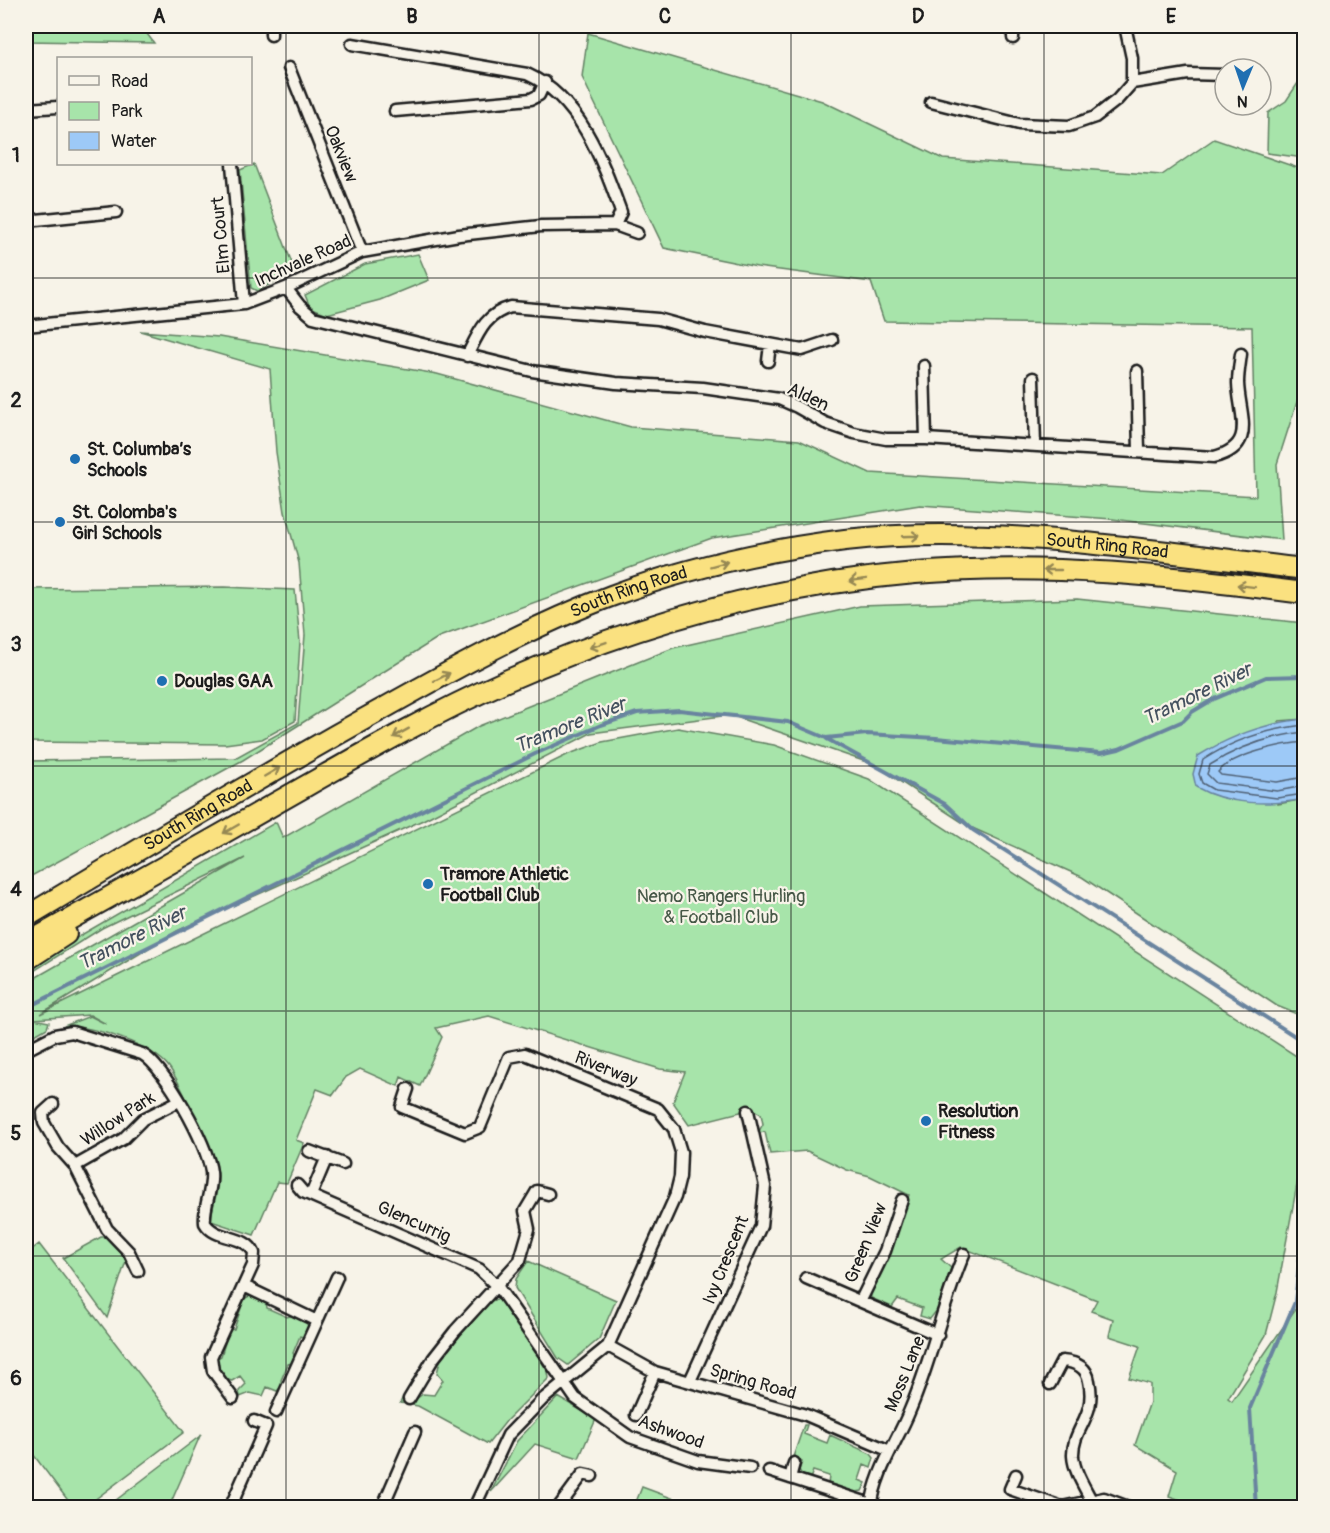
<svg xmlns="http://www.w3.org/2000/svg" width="1330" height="1533" viewBox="0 0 1330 1533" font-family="Pangolin,sans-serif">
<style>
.green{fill:#a7e4aa;stroke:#628063;stroke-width:1.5}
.water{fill:#9dc9f7;stroke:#69849f;stroke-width:1.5}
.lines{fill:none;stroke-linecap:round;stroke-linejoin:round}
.shore{stroke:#506174;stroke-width:1.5}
.stream{stroke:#69849f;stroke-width:4}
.street-casing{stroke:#1c1c1c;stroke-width:15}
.highway-casing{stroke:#1c1c1c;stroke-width:24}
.street{stroke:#f7f3e8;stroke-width:10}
.highway{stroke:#fae180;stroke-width:20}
.oneway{stroke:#968853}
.grid{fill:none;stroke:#1c1c1c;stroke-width:1.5;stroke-opacity:0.55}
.poi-dot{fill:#1f6fb2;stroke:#f7f3e8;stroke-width:2}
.labels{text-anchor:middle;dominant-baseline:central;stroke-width:4.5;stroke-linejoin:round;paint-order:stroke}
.street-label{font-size:18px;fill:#1c1c1c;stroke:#f7f3e8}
.poi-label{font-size:18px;font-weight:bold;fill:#1c1c1c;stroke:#f7f3e8;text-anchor:start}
.park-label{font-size:18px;fill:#465847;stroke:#f7f3e8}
.water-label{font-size:20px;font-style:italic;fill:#43505e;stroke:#f7f3e8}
.neatline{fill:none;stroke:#1c1c1c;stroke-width:2}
.grid-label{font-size:20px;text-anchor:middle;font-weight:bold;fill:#1c1c1c}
</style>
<rect width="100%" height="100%" fill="#f7f3e8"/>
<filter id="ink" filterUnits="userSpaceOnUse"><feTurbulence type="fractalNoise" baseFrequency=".0167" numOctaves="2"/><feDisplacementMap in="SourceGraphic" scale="12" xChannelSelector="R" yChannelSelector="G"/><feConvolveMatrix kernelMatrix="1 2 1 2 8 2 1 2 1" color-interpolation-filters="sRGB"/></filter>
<g filter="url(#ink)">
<path class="green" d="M26,26H141L154,43L26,41Z
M588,33L822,101L943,159L1162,175L1214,139L1304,170V385L1302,386L1277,464L1282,540L1112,519L920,505L712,538L439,637L243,760L26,879V761L235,758L298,723L305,635L299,563L285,512L276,452L270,369L140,331L219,337L437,374L631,427L799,440L870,473L1256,496L1252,327L884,321L871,282L757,267L664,248L582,77Z
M1304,74V158L1267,153L1268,113L1286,101Z
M254,164L295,271L257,291L251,288L240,170Z
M418,254L429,280L380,300L327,314L310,307L305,295L365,264Z
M225,587L295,590L300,642L295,721L262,739L225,744L26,742V589Z
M1077,599L1304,623V719L1279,721L1278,804L1304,799V1017L1277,1006L1082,877L968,826L875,765L730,715L591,733L423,820L177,931L40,1014L569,754L602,742L678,728L774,745L869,779L1304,1061V1129L1301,1163L1277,1292L1266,1335L1228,1398L1232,1401L1303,1298L1304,1285V1507H1178L1181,1500L1169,1496L1177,1470L1135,1445L1150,1402V1384L1129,1378L1140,1346L1109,1336L1113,1319L1091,1311L1097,1300L961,1247L941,1259L951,1268L937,1310L930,1319L920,1316L922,1308L898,1299L892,1307L871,1298L870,1291L885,1260L909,1195L870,1176L847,1170L807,1151L770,1154L765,1132L758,1133L763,1124L761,1114L752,1109L689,1125L673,1102L685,1072L660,1069L489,1016L436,1028L442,1037L420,1086L401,1077L398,1086L360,1069L346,1077L333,1095L317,1089L296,1140L304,1143L287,1183L277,1182L254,1235L211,1221C212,1205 219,1192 218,1176C217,1157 206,1140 198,1125C189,1106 181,1084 169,1067C151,1044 93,1026 64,1026L90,1016L106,1024L90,1015L34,1019L49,1022L47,1028L26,1040V983L245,858L102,928L26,976V967L276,822L283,838L479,726L673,648L860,606Z
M101,1237H106L122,1253L126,1261L107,1318L63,1258Z
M39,1244L184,1432L85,1507H73L26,1445V1254Z
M528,1261L616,1300L599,1339L568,1365L558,1358L515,1288L516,1279Z
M251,1295L266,1302L267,1308L287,1317L293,1315L307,1321L308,1329L304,1338L300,1336L293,1353L295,1357L293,1363L288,1364L281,1380L282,1386L277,1391L267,1387L263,1396L250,1393L240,1397L239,1391L246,1384L240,1376L232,1381C222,1380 218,1369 216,1359L221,1356L229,1330L234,1329L244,1299Z
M497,1299L505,1303L548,1372L549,1378L507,1420L488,1444L418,1406L400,1403L403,1397L413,1401L423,1394L434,1395L443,1380L437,1373L441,1357L491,1301Z
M558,1397L596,1419L579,1458L535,1444L491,1492L517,1441Z
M804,1425H807L804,1434L827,1443L830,1435L871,1454L874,1458L871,1468L864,1465L859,1480L866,1483L862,1491L850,1493L828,1485L829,1476L813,1471L810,1479L802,1475L799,1470L802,1462L792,1460Z
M200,1436L169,1507H107Z
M642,1487L696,1507H634Z"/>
<path class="water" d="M1304,719V799C1270,806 1227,805 1196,787L1193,774L1198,756C1230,736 1266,723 1304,719Z"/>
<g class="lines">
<path class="shore" d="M1304,725C1269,729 1233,740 1203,760L1199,774L1202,783L1214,790L1277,798L1304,794
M1304,732C1272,736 1238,747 1210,765L1207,774L1216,783L1277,791L1304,786
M1304,742C1282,744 1233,754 1218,772L1221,775L1277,782L1304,777"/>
<path class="stream" d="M827,739L945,804L973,830L1304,1042
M26,1008L535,754L601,725L637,713L679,710L788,722L826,738L867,734L936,738L1101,753L1119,749L1183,721L1192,712L1212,700L1266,677L1304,676
M1256,1508L1250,1408L1295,1302L1304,1221"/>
<defs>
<path id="street" d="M1013,26V38
M1125,26L1132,58V83
M271,35V26
M289,68L362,252
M931,102L1019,124L1069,126L1095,117L1117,100L1132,83L1188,74L1225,75
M26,109L58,107
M395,111L531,99L539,95L545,82
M232,164L244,304
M26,221L116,212
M615,225L637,233
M286,288L300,306L313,317L532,371L616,383L703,388L779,399L797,407L825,423L854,433L886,439H926L1214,457C1258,446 1239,415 1238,383C1238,373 1240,363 1241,354
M26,326L244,304L286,288L362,252L459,235L541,226L615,225L621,212C602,160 580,98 527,74L352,44
M467,356C478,334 485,314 511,307L658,319L705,332L802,350L832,340
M768,361L770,345
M924,366L926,439
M1137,371L1139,451
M1033,378L1035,446
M26,1050L55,1035L72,1032L142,1054C165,1067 208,1145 211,1172C213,1190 203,1206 205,1223C215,1241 246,1234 254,1253L253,1265L211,1357L213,1371L233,1398
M408,1089L402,1107L465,1133L480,1127L509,1057L525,1054L658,1109L674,1129L681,1152L680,1177L675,1197L608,1346L542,1400L508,1435L474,1508
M53,1104L43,1113L44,1123L58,1147L75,1166L107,1229L129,1252L138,1271
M309,1151L343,1164
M75,1166L123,1139L143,1119L179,1101
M297,1185L303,1192L479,1269L498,1287L575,1398L630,1437L698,1461L750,1468
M311,1195L327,1157
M806,1278L938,1335
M244,1286L317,1321
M861,1300L885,1251L902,1200
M608,1346L655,1372L806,1415L890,1451
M690,1381L761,1226L765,1186L748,1111
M1050,1384L1062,1361C1076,1362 1087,1367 1089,1381C1097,1417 1072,1428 1073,1456C1074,1473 1088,1492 1095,1508
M409,1399L433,1359L455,1331L520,1260L529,1229L525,1211L537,1191L548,1194
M276,1412L337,1277
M636,1415L655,1372
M769,1471L871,1504
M1016,1475L1010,1489L1062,1507L1104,1498L1131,1508
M790,1478L794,1463
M230,1508L266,1426L254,1421
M382,1508L415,1432
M558,1508L583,1474L592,1476
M871,1508C875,1472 897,1442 910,1410C932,1359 942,1305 964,1254"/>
<g id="highway">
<path id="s1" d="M26,917C126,857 227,797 329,739C420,688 513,633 611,596C686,568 766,550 845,540C992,523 1157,552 1304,569"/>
<path d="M26,944C109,897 193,851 276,803C352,760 427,716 506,681C636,624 774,585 915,573C1048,562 1173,576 1304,593"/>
<path d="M26,960L66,934"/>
</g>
</defs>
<use href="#street" class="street-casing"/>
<use href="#highway" class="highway-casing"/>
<use href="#street" class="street"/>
<use href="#highway" class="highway"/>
</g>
<defs><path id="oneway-shaft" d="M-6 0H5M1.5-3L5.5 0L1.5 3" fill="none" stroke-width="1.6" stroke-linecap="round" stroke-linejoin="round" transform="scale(1.5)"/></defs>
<g class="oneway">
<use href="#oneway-shaft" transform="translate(911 536) rotate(-2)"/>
<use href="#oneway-shaft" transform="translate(719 564) rotate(-15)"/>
<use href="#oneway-shaft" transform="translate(1052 570) rotate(180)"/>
<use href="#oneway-shaft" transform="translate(858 580) rotate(173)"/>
<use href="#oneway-shaft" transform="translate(1246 586) rotate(-173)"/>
<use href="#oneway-shaft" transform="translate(598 645) rotate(161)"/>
<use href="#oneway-shaft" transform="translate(442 677) rotate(-27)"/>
<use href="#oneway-shaft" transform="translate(401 733) rotate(151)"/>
<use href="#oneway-shaft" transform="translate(272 772) rotate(-30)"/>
<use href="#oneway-shaft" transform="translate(231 829) rotate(150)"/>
</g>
</g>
<path class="grid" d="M286,26V1508M539,26V1508M791,26V1508M1044,26V1508M26,278H1304M26,522H1304M26,766H1304M26,1011H1304M26,1256H1304"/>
<g class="poi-dot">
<circle cx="75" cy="459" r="6"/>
<circle cx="60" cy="522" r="6"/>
<circle cx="162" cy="681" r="6"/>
<circle cx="428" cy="884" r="6"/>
<circle cx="926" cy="1121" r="6"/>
</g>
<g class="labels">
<g class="street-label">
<text transform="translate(341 154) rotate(68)">Oakview</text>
<text transform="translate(221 235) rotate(-95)">Elm Court</text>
<text transform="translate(303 261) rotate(-24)">Inchvale Road</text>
<text transform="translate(808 397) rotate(25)">Alden</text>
<text stroke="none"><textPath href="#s1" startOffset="1172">South Ring Road</textPath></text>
<text stroke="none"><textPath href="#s1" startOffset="686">South Ring Road</textPath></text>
<text stroke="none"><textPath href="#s1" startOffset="200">South Ring Road</textPath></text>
<text transform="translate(606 1069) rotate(22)">Riverway</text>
<text transform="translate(118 1119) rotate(-33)">Willow Park</text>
<text transform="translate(414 1222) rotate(24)">Glencurrig</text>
<text transform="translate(866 1243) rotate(-68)">Green View</text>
<text transform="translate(726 1260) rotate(-68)">Ivy Crescent</text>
<text transform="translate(905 1374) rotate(-68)">Moss Lane</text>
<text transform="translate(753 1382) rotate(16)">Spring Road</text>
<text transform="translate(671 1432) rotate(20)">Ashwood</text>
</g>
<g class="poi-label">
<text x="87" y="449">St. Columba’s<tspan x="87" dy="21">Schools</tspan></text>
<text x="72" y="512">St. Colomba's<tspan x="72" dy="21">Girl Schools</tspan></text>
<text x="174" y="681">Douglas GAA</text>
<text x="440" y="874">Tramore Athletic<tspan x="440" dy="21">Football Club</tspan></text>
<text x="938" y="1111">Resolution<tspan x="938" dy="21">Fitness</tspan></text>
</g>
<g class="park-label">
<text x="721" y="896">Nemo Rangers Hurling<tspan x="721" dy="21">&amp; Football Club</tspan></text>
</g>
<g class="water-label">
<text transform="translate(1197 694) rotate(-26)">Tramore River</text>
<text transform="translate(570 725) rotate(-22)">Tramore River</text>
<text transform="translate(132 938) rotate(-27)">Tramore River</text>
</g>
</g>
<rect width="1330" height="1533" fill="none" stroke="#f7f3e8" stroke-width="66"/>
<rect x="57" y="57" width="195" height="108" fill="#f7f3e8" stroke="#9f9d96" stroke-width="1.5"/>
<rect x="69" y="76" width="30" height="9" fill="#f7f3e8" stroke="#9f9d96" stroke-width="1.5"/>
<text x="111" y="87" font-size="18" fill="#1c1c1c">Road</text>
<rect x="69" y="102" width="30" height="18" fill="#a7e4aa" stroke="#9f9d96" stroke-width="1.5"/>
<text x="111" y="117" font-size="18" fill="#1c1c1c">Park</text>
<rect x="69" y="132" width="30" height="18" fill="#9dc9f7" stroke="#9f9d96" stroke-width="1.5"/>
<text x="111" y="147" font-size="18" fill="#1c1c1c">Water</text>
<g transform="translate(1243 87) rotate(182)"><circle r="28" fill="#f7f3e8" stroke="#9f9d96" stroke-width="1.5"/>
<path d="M0-4.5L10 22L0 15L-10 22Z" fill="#1f6fb2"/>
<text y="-9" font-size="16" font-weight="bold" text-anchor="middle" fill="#1c1c1c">N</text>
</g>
<rect x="33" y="33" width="1264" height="1467" class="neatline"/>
<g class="grid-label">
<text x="159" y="23">A</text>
<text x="412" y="23">B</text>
<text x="665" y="23">C</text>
<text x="918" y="23">D</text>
<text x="1171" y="23">E</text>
<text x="16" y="162">1</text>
<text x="16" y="407">2</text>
<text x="16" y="651">3</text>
<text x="16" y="896">4</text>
<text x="16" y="1140">5</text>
<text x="16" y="1385">6</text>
</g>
</svg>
